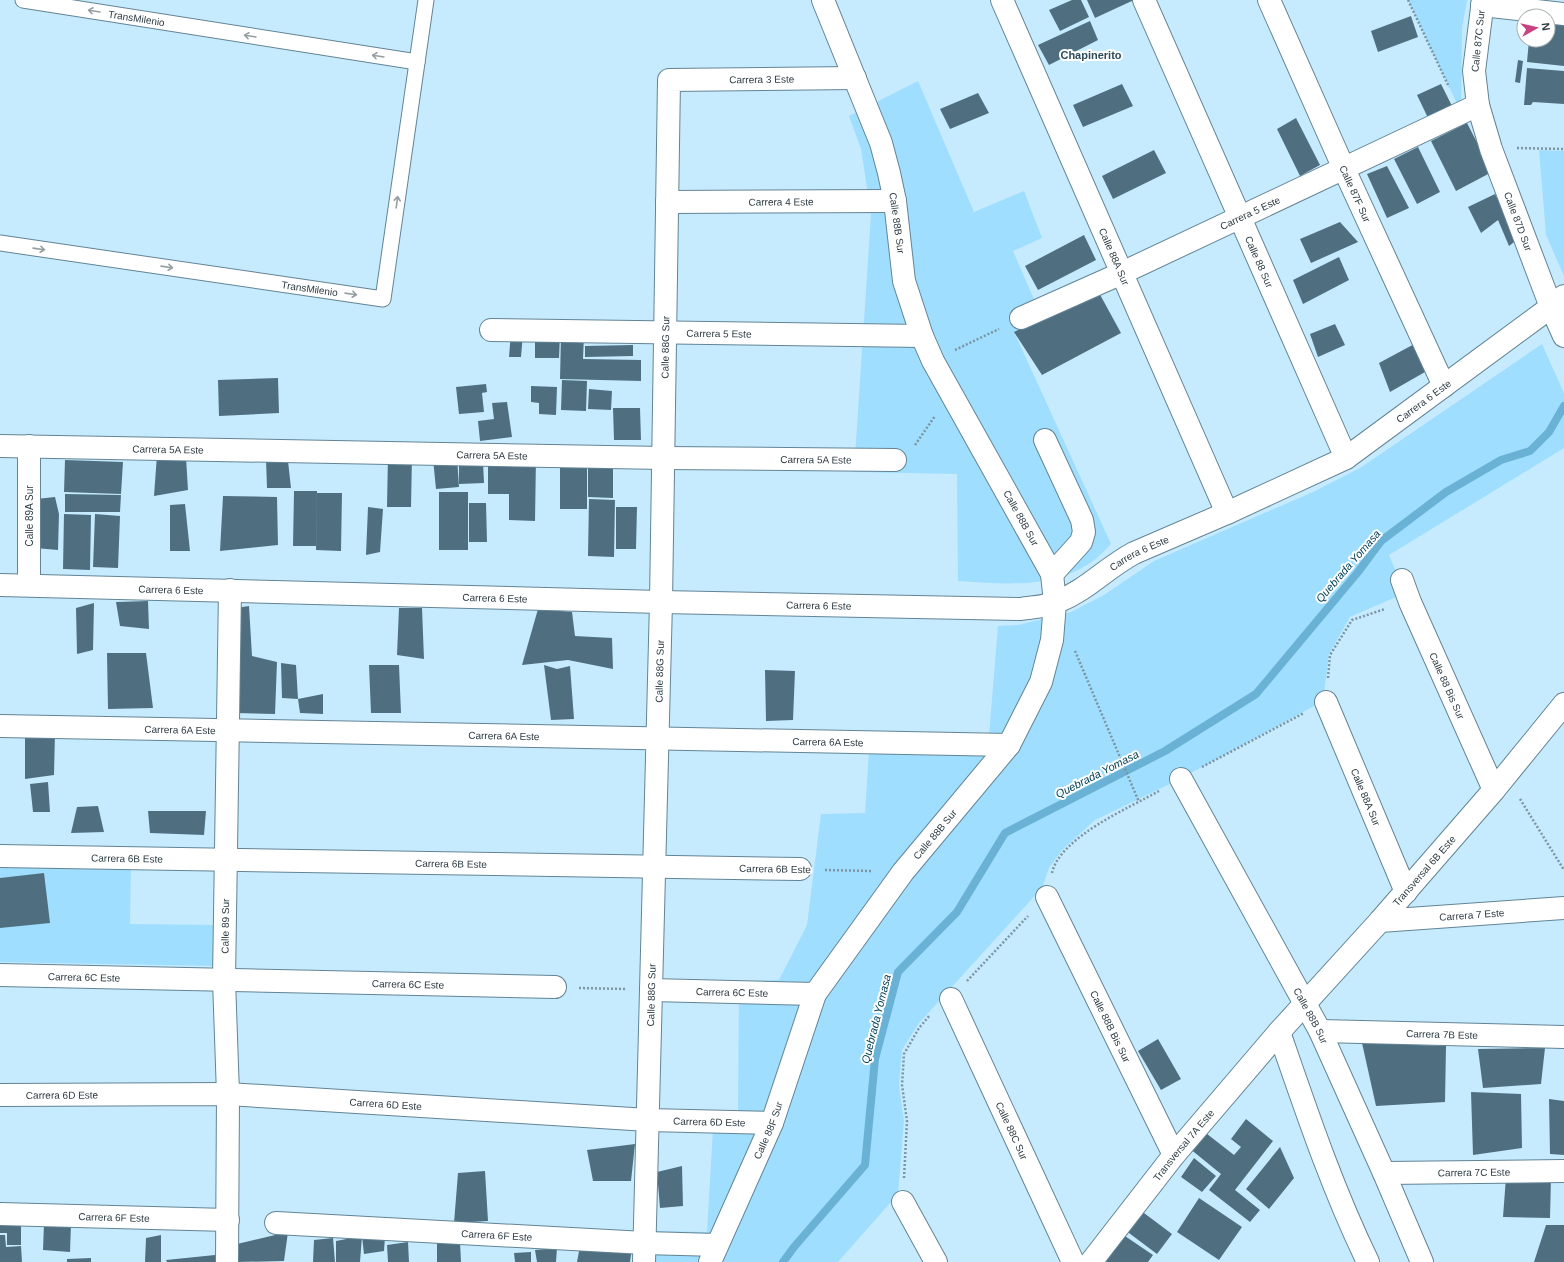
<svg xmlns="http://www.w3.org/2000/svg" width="1564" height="1262" viewBox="0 0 1564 1262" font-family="Arial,sans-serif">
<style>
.green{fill:#9fdefe}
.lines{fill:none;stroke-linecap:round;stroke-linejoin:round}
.stream{stroke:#6ab2d5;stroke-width:8}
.building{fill:#4f6f80}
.service-casing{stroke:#628495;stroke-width:17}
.minor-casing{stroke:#628495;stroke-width:24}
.tertiary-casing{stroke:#628495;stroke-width:24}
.path{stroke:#7c95a2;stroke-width:2.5;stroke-dasharray:2 2;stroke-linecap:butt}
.service{stroke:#fff;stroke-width:15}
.minor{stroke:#fff;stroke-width:22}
.tertiary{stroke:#fff;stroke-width:22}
.oneway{stroke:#969ea1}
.labels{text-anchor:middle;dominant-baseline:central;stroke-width:4;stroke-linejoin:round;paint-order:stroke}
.street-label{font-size:10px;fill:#2e3c43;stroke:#fff}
.neighbourhood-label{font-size:11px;font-weight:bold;fill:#2c4b5b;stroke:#fff}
.water-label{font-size:11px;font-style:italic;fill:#004058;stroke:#fff}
</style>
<rect width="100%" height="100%" fill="#c7ebfe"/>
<path class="green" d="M1408,0H1467L1462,28L1461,112Z
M918,81L974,212L1024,191L1042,238L1013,251L1043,320L1014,332L1111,544C1104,551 1098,558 1090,563C1051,589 1004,584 958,581L957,474L854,472L871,214L861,149L849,116Z
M1539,150L1564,151V276L1546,235Z
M1542,344L1564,393V448L1389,555L1405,593L1350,617L1329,654L1323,701L1180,779L1095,820L1062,850L1049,868L1042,888L919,1023L902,1050L899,1085L904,1121L898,1194L838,1262H652L654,1231L707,1232L714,1112H738L739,981L779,980L807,925L821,814L865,813L870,735L989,736L998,626L1018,625L1071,612L1104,595L1154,561L1313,492L1360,468Z
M0,863L131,865L130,924L216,925L215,966L0,962Z"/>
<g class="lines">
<path class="stream" d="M783,1262L794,1247L865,1165L875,1059L898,972L957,912L1005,833L1165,751L1256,694L1358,572L1381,541L1446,492L1501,460L1530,451L1549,432L1564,406"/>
</g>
<path class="building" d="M1072,0H1081L1089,17L1060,31L1049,10Z
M1087,0H1134L1095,18Z
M1411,16L1418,37L1378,52L1371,31Z
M1548,17L1564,19V66L1527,62L1529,40H1548Z
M1090,21L1098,40L1049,65L1038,45Z
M1518,60L1523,61L1520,83L1515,82Z
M1527,68L1564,71V104L1533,102L1531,105H1524Z
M1122,84L1133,106L1083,127L1073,105Z
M1441,84L1453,108L1429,120L1417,95Z
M978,93L989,113L950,129L940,109Z
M1296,118L1320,165L1300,176L1277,129Z
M1467,123L1492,172L1456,191L1431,141Z
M1418,147L1440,192L1417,204L1394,159Z
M1154,150L1166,173L1113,199L1102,176Z
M1387,166L1409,208L1387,218L1367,174Z
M1495,194L1518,239L1509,246L1498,220L1481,233L1468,207Z
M1340,222L1358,242L1311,263L1300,239Z
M1084,235L1096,260L1038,290L1025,266Z
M1339,257L1349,280L1303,304L1293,280Z
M1098,291L1121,333L1042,375L1014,332Z
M1335,324L1345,345L1318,357L1310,334Z
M511,332L523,333L521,357H509Z
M535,335H560L559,358H535Z
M561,335H584L583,359L641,360V381L560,379Z
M1418,342L1432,368L1390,392L1379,363Z
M633,345V356L585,357V346Z
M278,378L279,413L219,416L218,380Z
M562,380L587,381L586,411L561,410Z
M486,384L487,392L482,393L484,412L459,414L456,387Z
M531,386L557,387L556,415L539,414V403L531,402Z
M589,389L612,391L611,410L588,409Z
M507,402L512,437L480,441L478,421L494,419L492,403Z
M613,408H640L641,440H614Z
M157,455L186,457L188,490L154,496Z
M388,455H412L411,507H387Z
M488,456L536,457L535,521L509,520V494H488Z
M457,457L459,487L436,489L433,459Z
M587,457V509H560V458Z
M588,458H613V498L588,497Z
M266,459L288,461L291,488H267Z
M65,460L123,462L121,494L64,492Z
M483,462L484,483L459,484V463Z
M294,491H317L316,546H293Z
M439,492H468V550H439Z
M317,493H342L341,551L316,550Z
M65,494L121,495L120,512H65Z
M223,496L277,497L278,545L220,551Z
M55,497L59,514L58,550L35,548L36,499Z
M589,499L615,500L614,557L588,556Z
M469,503H486L487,542H469Z
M185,504L190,551H170V505Z
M368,507L383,509L380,552L366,555Z
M616,507H637L636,549H616Z
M64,514L91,515L90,570L63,569Z
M95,514L120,516L118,568L93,567Z
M148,601L149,629L120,626L116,602Z
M94,603L93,650L77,654L76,608Z
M249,606L252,656L277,662L275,714L235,713L236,608Z
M399,608H422L424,659L397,655Z
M538,609L572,612L575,636L612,638L613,669L568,660L522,665Z
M107,653H146L153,708L108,709Z
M281,663L296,665L298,699L323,694V714L300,713L298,699L282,698Z
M369,665H399L401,713H371Z
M544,665L557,669L570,666L574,719L551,720Z
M765,670L795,671L793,720L766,721Z
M25,732H55L54,775L25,779Z
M48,782L50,812H33L30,784Z
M98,806L104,832L71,833L77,807Z
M148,811H206L204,835L150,833Z
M44,873L50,923L0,928V878Z
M1158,1039L1181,1079L1161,1090L1138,1051Z
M1362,1043L1446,1046L1445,1102L1376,1106Z
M1545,1048L1541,1084L1483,1088L1478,1049Z
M1471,1092L1521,1094L1522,1148L1473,1155Z
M1549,1099L1564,1101V1155L1550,1154Z
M1246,1119L1273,1141L1235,1190L1260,1210L1250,1222L1209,1190L1221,1174L1189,1148L1202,1130L1234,1155L1241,1147L1231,1139Z
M635,1144L631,1181H593L587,1150Z
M1280,1147L1294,1178L1269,1209L1246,1189Z
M1194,1158L1216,1176L1202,1192L1181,1177Z
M682,1166L683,1206L660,1208L657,1172Z
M485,1171L488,1221L454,1223L458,1173Z
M1506,1177H1551L1550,1218L1503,1217Z
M1199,1198L1242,1227L1219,1260L1177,1232Z
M1140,1210L1172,1234L1157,1254L1125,1230Z
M21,1221V1245H7V1233H0V1222Z
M44,1223L71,1224L70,1252L43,1250Z
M1546,1225H1564V1262H1534Z
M288,1232L284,1261L237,1262V1244Z
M1119,1232L1153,1255L1148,1262H1107L1102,1258Z
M0,1235H5L6,1247L21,1246L22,1262H0Z
M161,1235V1262H145L146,1238Z
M362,1236L385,1237L384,1251L364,1254Z
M362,1236L360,1262H336V1241Z
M333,1238L335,1262H313L314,1240Z
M408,1242L409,1262H388L387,1245Z
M437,1242H460L461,1262H437Z
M580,1246L632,1248L630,1262H577Z
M557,1248L556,1262H537L535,1250Z
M531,1252V1262H515L514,1253Z
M215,1255V1262H167L166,1260Z
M91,1258V1262H67V1259Z"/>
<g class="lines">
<defs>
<g id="service">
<path id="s1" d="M23,0L417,62"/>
<path id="s2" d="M0,243L383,299L426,0"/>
</g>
<g id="minor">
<path id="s3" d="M1002,0L1227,513"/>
<path id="s4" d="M1144,0L1346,458"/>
<path id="s5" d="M1269,0L1344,169L1444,386"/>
<path d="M1482,5L1564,14"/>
<path id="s6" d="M667,202L895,201"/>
<path d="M1551,307L1564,296"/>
<path id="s7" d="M1021,318L1122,273L1478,105"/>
<path id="s8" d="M491,330L922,336"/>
<path d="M1045,440L1082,520L1084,532L1081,542L1052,574"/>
<path id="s9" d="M0,446L664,458L895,460"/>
<path id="s10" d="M1402,580L1410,602L1494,790"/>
<path d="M29,585V446"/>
<path id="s11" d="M1326,702L1406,892"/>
<path id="s12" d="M0,726L1009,745"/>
<path id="s13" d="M1181,779L1320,1031L1384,1173L1422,1262"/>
<path id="s14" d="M0,856L800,869"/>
<path id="s15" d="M1047,897L1174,1155"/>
<path id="s16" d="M1380,921L1564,908"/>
<path id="s17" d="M0,975L555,987"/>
<path id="s18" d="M651,990L815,994"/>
<path id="s19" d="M951,999L1073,1262"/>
<path id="s20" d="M1320,1031L1564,1037"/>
<path d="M1279,1032C1306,1110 1332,1188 1368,1262"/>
<path id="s21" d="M0,1095L228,1094L648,1120L772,1123"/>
<path id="s22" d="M1384,1173L1564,1171"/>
<path d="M903,1202L936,1262"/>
<path id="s23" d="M0,1214L228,1220"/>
<path id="s24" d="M276,1223L645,1243L717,1245"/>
<path id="s25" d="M227,1262L228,1094L224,980L230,590"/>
<path id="s26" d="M644,1262L661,602L669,80L855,78"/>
<path id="s27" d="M710,1262L772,1123L815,994L903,872L1009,745L1041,682L1052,640L1055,603L1052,574L933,361L922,336L904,281L895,201L889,173L881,143L823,0"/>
</g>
<g id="tertiary">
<path id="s28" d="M1483,0L1474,71L1478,105L1491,149L1551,307L1564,336"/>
<path id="s29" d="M0,585L661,602L1021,609C1032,607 1046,607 1057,602C1087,590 1106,568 1134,553L1227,513L1346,458L1551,307"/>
<path id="s30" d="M1091,1262L1174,1155L1279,1032L1380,921L1494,790L1564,704"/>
</g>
</defs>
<use href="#service" class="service-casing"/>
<use href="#minor" class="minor-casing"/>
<use href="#tertiary" class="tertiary-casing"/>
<path class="path" d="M1408,0L1449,87
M1517,148L1564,149
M955,350L999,329
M915,445L935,416
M1075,651L1139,802
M1328,678L1330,655L1352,620L1385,609
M1202,767L1304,713
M1520,799L1564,870
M825,870L872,871
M1052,873C1060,837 1129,808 1159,791
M967,981L1028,916
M579,988L626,989
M904,1178L907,1121L902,1085L904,1054L919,1028L930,1015"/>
<use href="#service" class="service"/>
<use href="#minor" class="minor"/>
<use href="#tertiary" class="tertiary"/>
</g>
<defs><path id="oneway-shaft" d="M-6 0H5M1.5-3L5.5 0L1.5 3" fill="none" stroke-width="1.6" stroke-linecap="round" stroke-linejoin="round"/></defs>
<g class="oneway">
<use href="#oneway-shaft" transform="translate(94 11) rotate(-171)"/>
<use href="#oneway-shaft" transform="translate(250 36) rotate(-171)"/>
<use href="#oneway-shaft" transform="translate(378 56) rotate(-171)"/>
<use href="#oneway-shaft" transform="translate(397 202) rotate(-82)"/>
<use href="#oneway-shaft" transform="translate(39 249) rotate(8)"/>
<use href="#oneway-shaft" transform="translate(167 267) rotate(8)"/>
<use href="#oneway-shaft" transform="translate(351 294) rotate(8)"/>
</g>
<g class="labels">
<g class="street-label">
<text stroke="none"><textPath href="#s1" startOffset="115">TransMilenio</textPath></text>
<text transform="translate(1478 41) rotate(-84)">Calle 87C Sur</text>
<text stroke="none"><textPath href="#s26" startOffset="1275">Carrera 3 Este</textPath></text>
<text stroke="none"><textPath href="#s5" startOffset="212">Calle 87F Sur</textPath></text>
<text stroke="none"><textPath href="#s6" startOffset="114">Carrera 4 Este</textPath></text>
<text stroke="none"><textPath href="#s7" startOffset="252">Carrera 5 Este</textPath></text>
<text stroke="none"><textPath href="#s28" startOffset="229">Calle 87D Sur</textPath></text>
<text transform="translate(897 223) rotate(82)">Calle 88B Sur</text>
<text stroke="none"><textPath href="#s3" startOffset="280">Calle 88A Sur</textPath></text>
<text stroke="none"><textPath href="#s4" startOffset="286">Calle 88 Sur</textPath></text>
<text stroke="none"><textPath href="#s2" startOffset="313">TransMilenio</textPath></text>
<text stroke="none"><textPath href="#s8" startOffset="228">Carrera 5 Este</textPath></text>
<text stroke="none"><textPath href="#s26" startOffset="915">Calle 88G Sur</textPath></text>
<text stroke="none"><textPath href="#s29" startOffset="1478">Carrera 6 Este</textPath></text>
<text stroke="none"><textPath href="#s9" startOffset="168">Carrera 5A Este</textPath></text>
<text stroke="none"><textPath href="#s9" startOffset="492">Carrera 5A Este</textPath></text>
<text stroke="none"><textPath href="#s9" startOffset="816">Carrera 5A Este</textPath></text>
<text transform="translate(29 516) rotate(-90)">Calle 89A Sur</text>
<text transform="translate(1021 518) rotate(61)">Calle 88B Sur</text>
<text stroke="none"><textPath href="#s29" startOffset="1154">Carrera 6 Este</textPath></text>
<text stroke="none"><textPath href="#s29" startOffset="171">Carrera 6 Este</textPath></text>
<text stroke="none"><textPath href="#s29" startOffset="495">Carrera 6 Este</textPath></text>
<text stroke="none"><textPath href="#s29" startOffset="819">Carrera 6 Este</textPath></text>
<text stroke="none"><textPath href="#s26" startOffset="591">Calle 88G Sur</textPath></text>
<text stroke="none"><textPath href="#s10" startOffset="115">Calle 88 Bis Sur</textPath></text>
<text stroke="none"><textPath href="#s12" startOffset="180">Carrera 6A Este</textPath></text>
<text stroke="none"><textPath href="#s12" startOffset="504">Carrera 6A Este</textPath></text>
<text stroke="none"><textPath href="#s12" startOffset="828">Carrera 6A Este</textPath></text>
<text stroke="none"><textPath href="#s11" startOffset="103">Calle 88A Sur</textPath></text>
<text stroke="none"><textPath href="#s27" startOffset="488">Calle 88B Sur</textPath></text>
<text stroke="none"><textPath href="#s14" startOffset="127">Carrera 6B Este</textPath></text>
<text stroke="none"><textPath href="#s14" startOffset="451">Carrera 6B Este</textPath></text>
<text transform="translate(775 869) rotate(1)">Carrera 6B Este</text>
<text stroke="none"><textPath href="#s30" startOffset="514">Transversal 6B Este</textPath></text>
<text stroke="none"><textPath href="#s16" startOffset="92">Carrera 7 Este</textPath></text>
<text stroke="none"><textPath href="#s25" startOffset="336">Calle 89 Sur</textPath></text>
<text stroke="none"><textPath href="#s17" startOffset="84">Carrera 6C Este</textPath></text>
<text stroke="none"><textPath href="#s17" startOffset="408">Carrera 6C Este</textPath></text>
<text stroke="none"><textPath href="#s18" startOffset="81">Carrera 6C Este</textPath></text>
<text stroke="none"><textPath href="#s26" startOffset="267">Calle 88G Sur</textPath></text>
<text stroke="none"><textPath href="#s13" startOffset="270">Calle 88B Sur</textPath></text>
<text stroke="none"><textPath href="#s15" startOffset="144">Calle 88B Bis Sur</textPath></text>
<text stroke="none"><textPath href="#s20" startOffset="122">Carrera 7B Este</textPath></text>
<text stroke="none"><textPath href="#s21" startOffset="62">Carrera 6D Este</textPath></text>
<text stroke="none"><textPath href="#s21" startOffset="386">Carrera 6D Este</textPath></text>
<text stroke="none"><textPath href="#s21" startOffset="710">Carrera 6D Este</textPath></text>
<text stroke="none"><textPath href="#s27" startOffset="144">Calle 88F Sur</textPath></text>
<text stroke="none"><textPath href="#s19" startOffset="145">Calle 88C Sur</textPath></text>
<text stroke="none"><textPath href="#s30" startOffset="149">Transversal 7A Este</textPath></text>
<text stroke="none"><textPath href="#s22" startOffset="90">Carrera 7C Este</textPath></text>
<text stroke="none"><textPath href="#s23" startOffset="114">Carrera 6F Este</textPath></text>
<text stroke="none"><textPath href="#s24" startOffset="221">Carrera 6F Este</textPath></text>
</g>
<g class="neighbourhood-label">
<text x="1091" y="55">Chapinerito</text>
</g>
<g class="water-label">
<text transform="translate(1348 566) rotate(-49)">Quebrada Yomasa</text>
<text transform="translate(1097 774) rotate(-27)">Quebrada Yomasa</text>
<text transform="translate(876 1019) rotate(-76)">Quebrada Yomasa</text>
</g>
</g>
<g transform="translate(1536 28) rotate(82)"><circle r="19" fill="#ffffff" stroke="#abb1b4"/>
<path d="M0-3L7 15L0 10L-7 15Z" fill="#c84181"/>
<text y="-6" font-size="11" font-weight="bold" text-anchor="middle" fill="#2e3c43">N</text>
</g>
</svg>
